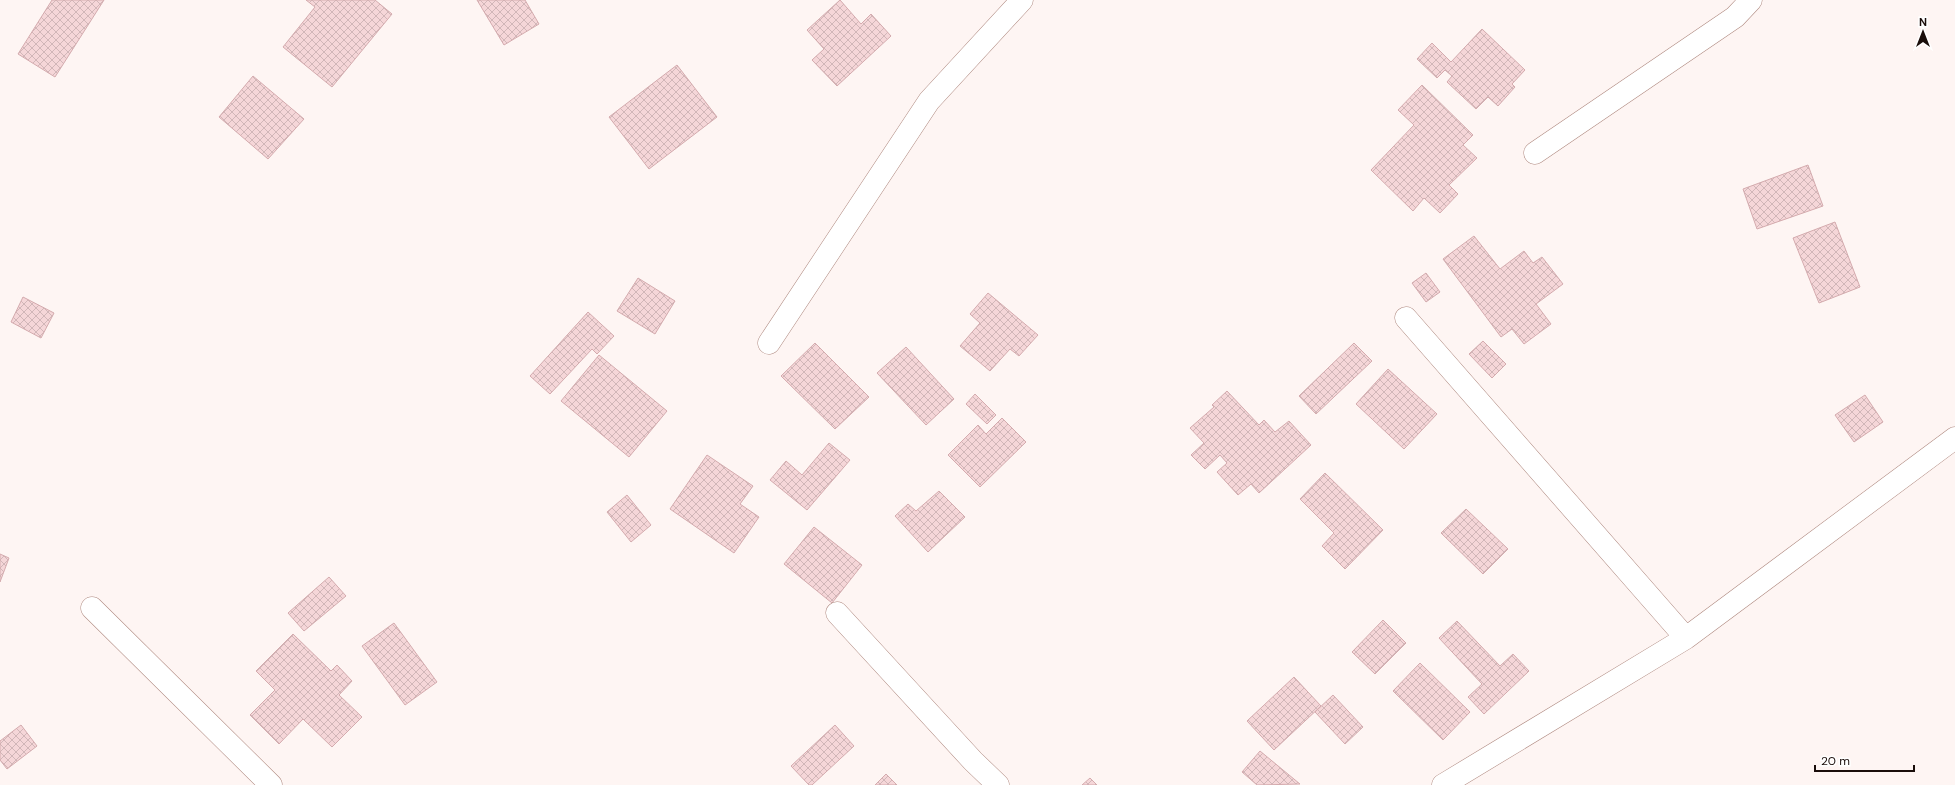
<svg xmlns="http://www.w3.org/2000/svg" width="1955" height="785" viewBox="0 0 1955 785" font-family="'DM Sans',sans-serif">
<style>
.building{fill:url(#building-cross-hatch);stroke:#d4abae}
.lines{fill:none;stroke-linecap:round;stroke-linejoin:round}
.street-casing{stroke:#ae887f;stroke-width:23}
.street{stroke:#fff;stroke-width:22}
</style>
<defs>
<pattern id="building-cross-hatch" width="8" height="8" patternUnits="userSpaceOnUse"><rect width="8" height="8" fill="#f5d6d8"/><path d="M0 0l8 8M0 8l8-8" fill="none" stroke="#d1b6b8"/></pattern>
</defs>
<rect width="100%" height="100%" fill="#fef5f3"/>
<path class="building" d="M52,0H104L55,77L18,54Z
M306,0H375L392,14L332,87L283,47L315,7Z
M477,0H525L539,24L504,45Z
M840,0L861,24L871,14L891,36L837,86L812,60L824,49L807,30Z
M1482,29L1525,70L1512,84L1515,87L1498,106L1488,97L1476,109L1447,82L1452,76L1445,70L1437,78L1417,59L1432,43L1451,62Z
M677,65L717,117L649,169L609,117Z
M253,76L304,119L268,159L219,117Z
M1422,85L1473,135L1463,145L1477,158L1449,185L1458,194L1440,213L1424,198L1413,211L1371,170L1414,125L1398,110Z
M1808,165L1823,206L1757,229L1743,189Z
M1835,222L1860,287L1819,303L1793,238Z
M1474,236L1500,269L1524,251L1533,263L1542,257L1563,284L1536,304L1551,324L1524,344L1512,329L1501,337L1443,259Z
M1426,273L1440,292L1426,302L1412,283Z
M638,278L675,301L655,334L617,311Z
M988,293L1038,335L1019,356L1010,349L990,371L960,346L980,323L970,314Z
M23,297L54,313L41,338L11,322Z
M588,312L614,336L597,354L592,349L550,394L530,376Z
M1483,341L1506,364L1492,378L1469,354Z
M815,343L869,397L835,429L781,376Z
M1354,343L1372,361L1316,414L1299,396Z
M906,347L954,399L926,425L877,373Z
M599,355L667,411L629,457L561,401Z
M1388,369L1437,414L1404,449L1356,404Z
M1227,391L1259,425L1264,420L1275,432L1289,421L1311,445L1259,493L1251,484L1238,495L1217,472L1227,463L1220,455L1205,469L1191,455L1204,443L1190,428L1214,407L1212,405Z
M975,394L996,415L987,424L966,404Z
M1865,395L1883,422L1854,442L1835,415Z
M1002,418L1026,442L980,487L948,455L978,425L986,434Z
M829,443L850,460L807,510L770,480L786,461L802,475Z
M707,455L753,486L740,504L759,517L734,553L670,509Z
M1325,473L1383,530L1345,569L1322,546L1334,533L1300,499Z
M939,491L965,517L928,552L895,516L908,504L916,511Z
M627,495L651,525L631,542L607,512Z
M1466,509L1508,549L1483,574L1441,533Z
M814,527L862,565L832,603L784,564Z
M0,554L9,558L0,582Z
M329,577L346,596L304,631L288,613Z
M1383,620L1406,643L1375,674L1352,652Z
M1457,621L1500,666L1513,654L1529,671L1484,714L1468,697L1482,684L1439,638Z
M394,623L437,682L405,705L362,646Z
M293,634L331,671L337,665L352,681L339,695L362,717L332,747L303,719L279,744L250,715L275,690L256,671Z
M1420,663L1470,712L1443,740L1393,691Z
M1294,677L1321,706L1274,750L1247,721Z
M1333,695L1363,727L1345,744L1315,712Z
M21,725L37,746L7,769L0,760V741Z
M835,725L854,746L812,785H809L791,766Z
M1260,751L1300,784L1257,785L1242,772Z
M886,774L897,785H875Z
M1090,778L1097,785H1082Z"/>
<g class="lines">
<defs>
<path id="street" d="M1535,153L1735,17L1751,0
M1406,318L1686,638
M769,343L929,101L1022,0
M92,608L271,785
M837,613L973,761L998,785
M1443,785L1686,638L1955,438"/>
</defs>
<use href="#street" class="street-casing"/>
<use href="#street" class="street"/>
</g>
<g transform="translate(1923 32)" stroke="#ffffff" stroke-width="3" paint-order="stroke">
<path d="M0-3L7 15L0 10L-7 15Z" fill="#1a0d0a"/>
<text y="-6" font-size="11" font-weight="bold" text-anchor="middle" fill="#1a0d0a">N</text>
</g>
<path d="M1815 765v6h99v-6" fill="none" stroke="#1a0d0a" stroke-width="2"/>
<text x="1821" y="765" font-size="12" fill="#1a0d0a" stroke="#ffffff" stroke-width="3" paint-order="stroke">20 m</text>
</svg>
